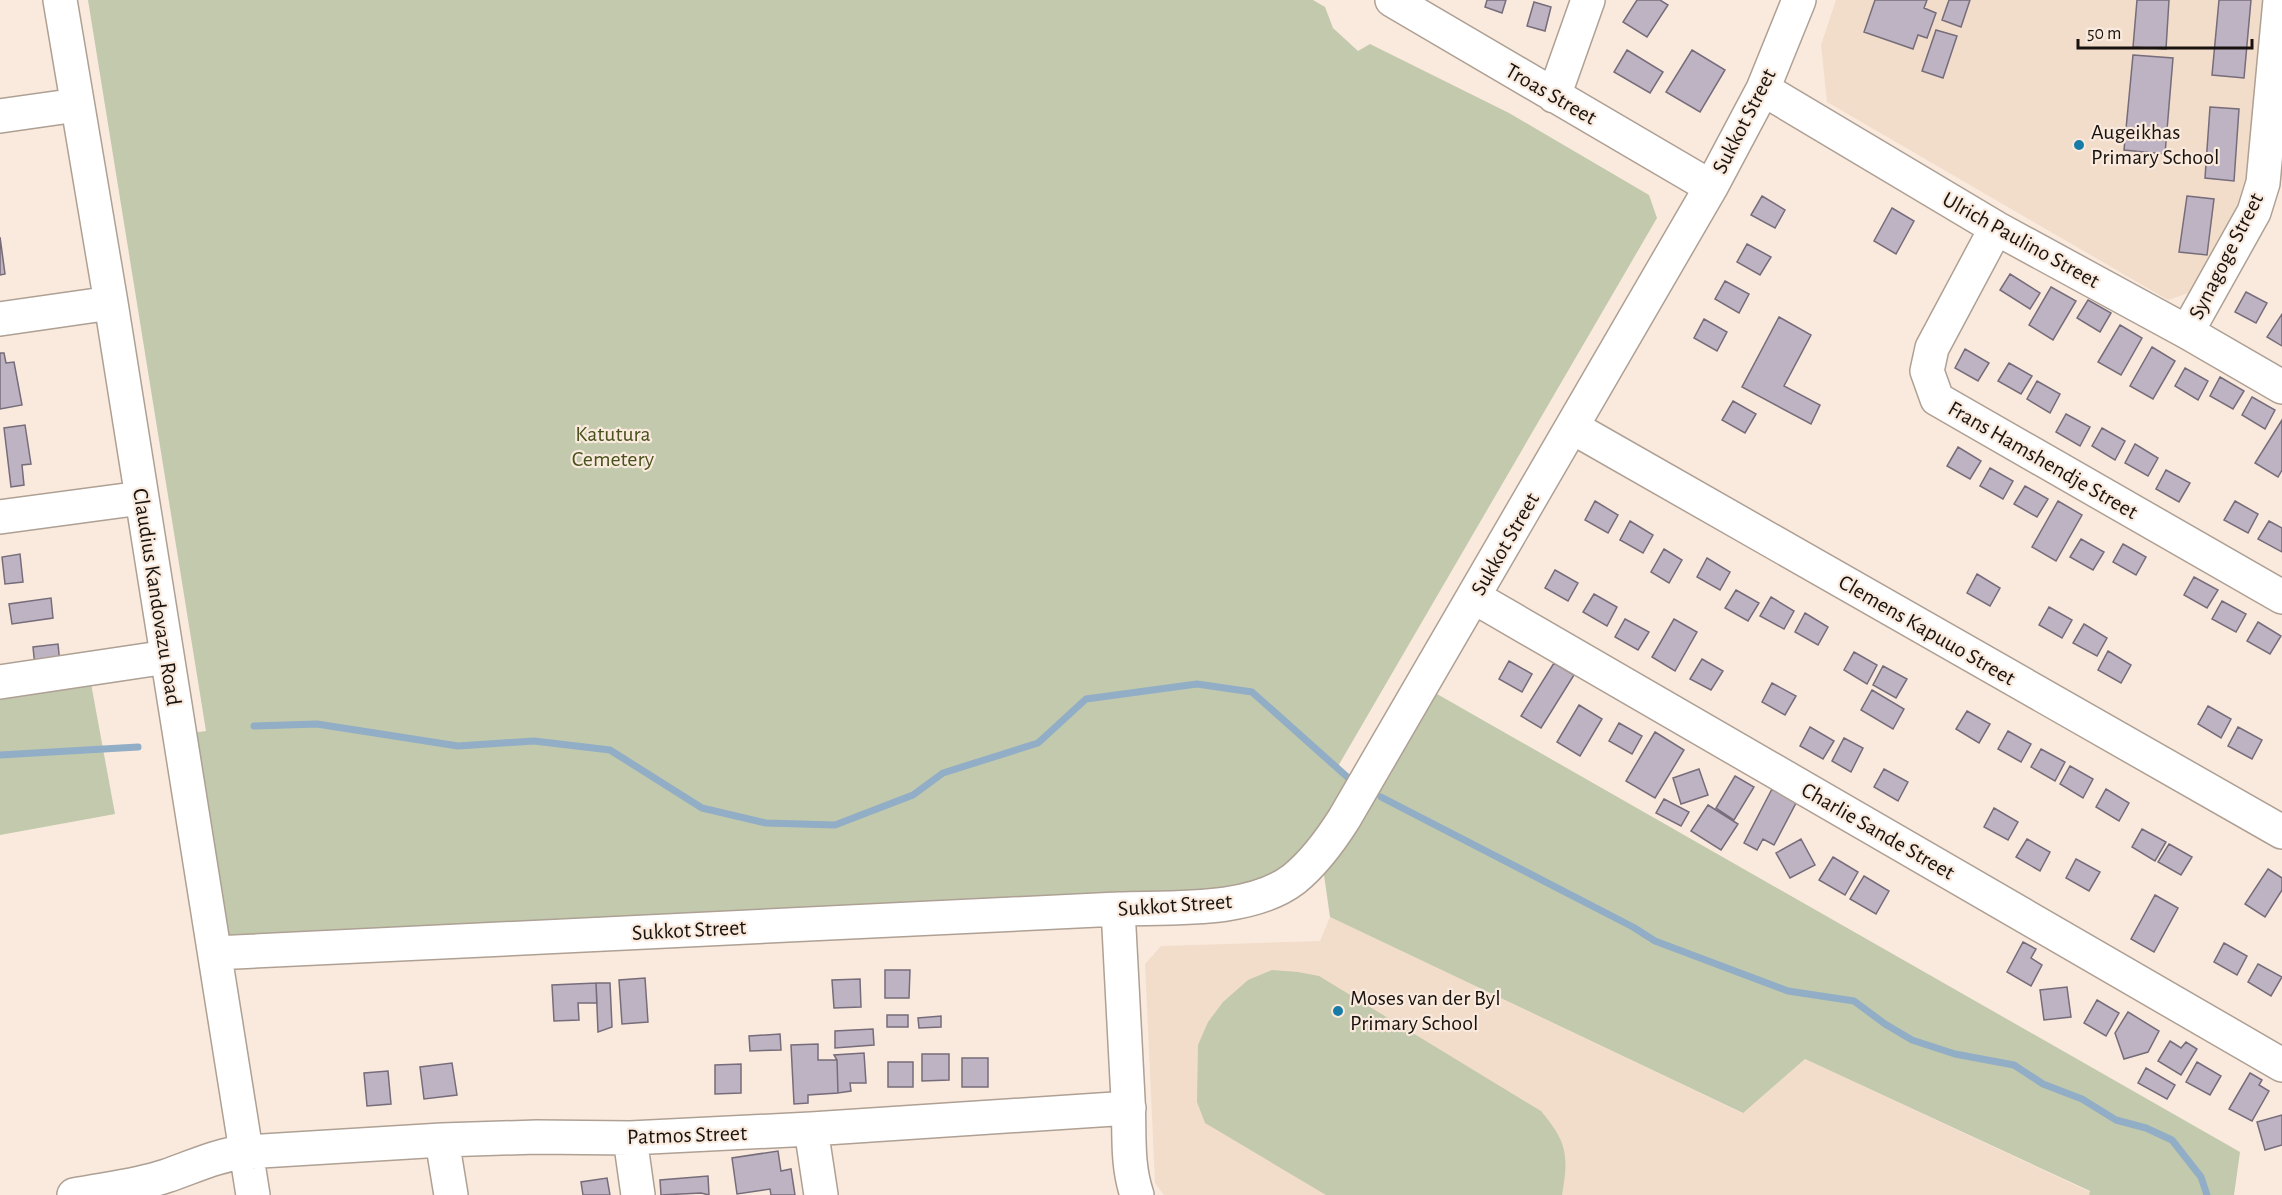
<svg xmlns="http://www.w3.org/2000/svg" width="2282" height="1195" viewBox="0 0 2282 1195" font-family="'Alegreya Sans',sans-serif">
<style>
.built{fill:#f2ddcb}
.green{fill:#c2c9ad}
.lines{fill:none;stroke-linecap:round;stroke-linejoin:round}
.stream{stroke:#92adc6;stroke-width:7}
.building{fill:#bdb3c2;stroke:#766c7a;stroke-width:1.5}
.minor-casing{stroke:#aea094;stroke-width:36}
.minor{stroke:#fff;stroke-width:33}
.poi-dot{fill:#197ca7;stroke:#faeadd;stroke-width:2}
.labels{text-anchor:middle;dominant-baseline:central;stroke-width:4.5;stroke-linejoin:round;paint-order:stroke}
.street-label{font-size:22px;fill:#18130f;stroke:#faeadd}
.poi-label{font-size:22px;fill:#18130f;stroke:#faeadd;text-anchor:start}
.park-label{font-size:22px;fill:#48521c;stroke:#faeadd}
</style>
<rect width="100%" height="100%" fill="#faeadd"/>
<path class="built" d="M1836,0H2272L2254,187L2194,291L2168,300L1827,102L1821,45Z
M1330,917L1742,1113L1805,1059L2090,1192L2089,1195H1164L1155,1183L1145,964L1161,946L1320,941Z"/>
<path class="green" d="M88,0H1313L1325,7L1333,28L1358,51L1370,44L1509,113L1649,195L1657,218L1337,768L1357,786L1423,686L2240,1152L2234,1195H2089L2090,1191L1805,1059L1743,1113L1330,917L1321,854L1261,896L215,953L179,735L206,731Z
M90,678L115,814L0,835V691Z
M1272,970L1298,972L1319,976L1541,1111C1567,1142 1569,1155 1562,1195H1326L1205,1123L1197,1102L1198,1045L1208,1022L1223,1002L1248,980Z"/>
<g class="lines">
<path class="stream" d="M254,726L317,724L458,746L534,741L610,750L702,808L766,823L835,825L913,795L943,773L1038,743L1086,699L1197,684L1252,692L1354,783
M0,755L138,747
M1381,797L1633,927L1655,941L1788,991L1854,1001L1885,1024L1912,1040L1955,1054L2014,1065L2043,1084L2082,1099L2116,1120L2146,1128L2172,1140L2201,1177L2207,1195"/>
</g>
<path class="building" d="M1487,0H1506L1502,13L1485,7Z
M1637,0H1660L1668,5L1647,37L1623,22Z
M1875,0H1927L1924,8L1936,13L1927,38L1918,35L1913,49L1864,32Z
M1949,0H1970L1961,27L1942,20Z
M2137,0H2169L2166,49L2133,47Z
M2219,0H2251L2244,78L2212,75Z
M1534,2L1551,7L1545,31L1527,26Z
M1936,30L1957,36L1943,78L1922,71Z
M1627,50L1663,72L1650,93L1614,72Z
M1692,50L1725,70L1700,112L1666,92Z
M2133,55L2173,58L2165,154L2124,150Z
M2210,107L2239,109L2234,181L2205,178Z
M1762,196L1785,210L1775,228L1751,215Z
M2187,196L2214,199L2207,255L2179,252Z
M1892,208L1914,221L1896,254L1874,241Z
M0,237L5,274L0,275Z
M1747,244L1771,257L1760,275L1737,262Z
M2010,274L2040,293L2030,309L2000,290Z
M1725,281L1749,294L1739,313L1715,299Z
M2051,287L2076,301L2053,340L2029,325Z
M2246,292L2267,303L2256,323L2235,312Z
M2088,300L2111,313L2100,332L2077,318Z
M2282,314V346L2267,337Z
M1779,317L1811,335L1784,386L1820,405L1811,424L1742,387Z
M1704,319L1727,332L1717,351L1694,338Z
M2120,325L2142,338L2121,375L2098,362Z
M2152,347L2175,361L2153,399L2130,386Z
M1965,349L1989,363L1978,381L1955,368Z
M0,353H4L6,363L14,362L22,405L0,409Z
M2009,363L2032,376L2021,394L1998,381Z
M2185,368L2208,381L2198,400L2175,386Z
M2220,377L2244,391L2233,409L2210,396Z
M2037,381L2060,394L2050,413L2027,399Z
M2252,397L2275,410L2265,429L2242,415Z
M1733,401L1756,414L1745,433L1722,420Z
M2066,414L2090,427L2080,446L2056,432Z
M2282,420V470L2278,477L2255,463Z
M25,425L31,464L22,465L24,485L11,487L4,428Z
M2102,428L2125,441L2115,460L2092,446Z
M2135,444L2158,458L2148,476L2125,463Z
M1958,447L1981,461L1970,479L1947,466Z
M1990,468L2013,481L2003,499L1980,486Z
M2166,470L2190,483L2179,502L2156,489Z
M2025,486L2048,499L2037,517L2014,504Z
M1595,501L1618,515L1608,533L1585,520Z
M2058,501L2082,515L2056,561L2032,547Z
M2235,501L2258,514L2248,533L2224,520Z
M1630,521L1653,535L1643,553L1620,540Z
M2269,521L2282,528V552L2258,539Z
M2081,539L2104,552L2093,570L2070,557Z
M2123,544L2146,557L2136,575L2113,562Z
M1664,549L1682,560L1669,583L1651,572Z
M20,554L23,582L5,584L2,557Z
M1707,558L1730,572L1720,590L1697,577Z
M1555,570L1578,583L1568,601L1545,588Z
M1977,574L2000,588L1990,606L1967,593Z
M2194,577L2218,590L2207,608L2184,595Z
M1736,590L1759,603L1748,621L1725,608Z
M1594,594L1617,607L1607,626L1583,612Z
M1771,597L1794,611L1784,629L1760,616Z
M51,598L53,618L12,624L9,604Z
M2222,601L2246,614L2236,632L2212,619Z
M2049,607L2072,620L2062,638L2039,625Z
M1805,613L1828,627L1818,645L1795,632Z
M1625,619L1649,632L1638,650L1615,637Z
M1674,619L1697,632L1675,671L1652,657Z
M2258,622L2281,636L2270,654L2247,641Z
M2084,624L2107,638L2097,656L2073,643Z
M58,644L60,664L35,667L33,647Z
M2108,651L2131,665L2121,683L2098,670Z
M1854,652L1877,665L1867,684L1844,670Z
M1702,659L1723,671L1711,690L1690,679Z
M1509,661L1532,674L1522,692L1499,679Z
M1554,663L1574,675L1541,728L1521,716Z
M1883,666L1907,679L1896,698L1873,685Z
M1772,683L1796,696L1785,715L1762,702Z
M1872,690L1904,709L1893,729L1861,710Z
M1579,705L1602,719L1580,756L1557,742Z
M2208,706L2231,719L2221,738L2198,724Z
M1967,711L1990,724L1979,743L1956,729Z
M1619,723L1642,736L1632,754L1609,741Z
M1810,727L1834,741L1823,759L1800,746Z
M2238,727L2262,740L2252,759L2228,746Z
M2008,731L2031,744L2021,762L1998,749Z
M1655,732L1684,750L1655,798L1626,781Z
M1844,738L1863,748L1851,772L1832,761Z
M2041,749L2065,762L2055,781L2031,767Z
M2070,766L2093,779L2083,798L2060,784Z
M1699,769L1708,795L1681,804L1673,778Z
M1884,769L1908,782L1898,801L1874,787Z
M1735,776L1754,787L1734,820L1716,808Z
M1772,789L1796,803L1774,845L1763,839L1757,850L1744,843Z
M2106,789L2129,803L2119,821L2096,807Z
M1664,799L1689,812L1681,826L1656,813Z
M1708,805L1738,824L1721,850L1691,831Z
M1994,808L2018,822L2008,840L1984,827Z
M2142,829L2166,842L2155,861L2132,847Z
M1801,839L1815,865L1790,878L1776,853Z
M2027,839L2050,852L2040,871L2016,857Z
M2169,844L2192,857L2181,875L2158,862Z
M1833,857L1858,872L1845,895L1819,880Z
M2076,859L2100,872L2089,891L2066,878Z
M2268,869L2282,878V890L2265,917L2245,904Z
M1864,876L1889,891L1876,914L1850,899Z
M2155,895L2178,908L2154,952L2131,939Z
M2023,942L2036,949L2031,958L2042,965L2031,986L2007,972Z
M2224,943L2247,956L2237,975L2214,962Z
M2258,964L2282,977L2271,996L2248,982Z
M885,970H910L909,998H885Z
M645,978L648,1022L622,1024L619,980Z
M860,979L861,1007L834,1008L832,980Z
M596,983L597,1003H578L579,1020L554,1021L552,985Z
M596,983H610L612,1027L598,1032Z
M2067,987L2071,1017L2044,1020L2040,990Z
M2097,1000L2119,1013L2106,1036L2084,1023Z
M2128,1012L2159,1031L2148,1052L2124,1059L2115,1033Z
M887,1015H908V1027H887Z
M941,1016V1027L919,1028L918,1018Z
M873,1029L874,1045L835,1048V1031Z
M780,1034L781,1050L750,1051L749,1036Z
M2170,1041L2181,1048L2186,1042L2197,1049L2181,1075L2158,1061Z
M818,1044V1060H837L838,1093L808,1095V1103L794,1104L791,1045Z
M864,1053L866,1083H850L851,1091L838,1093L837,1060L834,1055Z
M922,1054H949V1080L922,1081Z
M962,1058H988V1087H962Z
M888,1062H913V1087H888Z
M2197,1062L2221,1076L2210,1095L2186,1082Z
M452,1063L457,1095L424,1099L420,1067Z
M741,1064V1093L715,1094V1065Z
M2146,1068L2175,1085L2167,1099L2138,1083Z
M388,1071L391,1104L367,1106L364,1073Z
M2250,1073L2262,1080L2259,1085L2269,1091L2252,1121L2229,1109Z
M2282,1115V1145L2265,1150L2257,1122Z
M778,1151L781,1171L791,1169L795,1195H771L770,1189L737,1194L732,1158Z
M708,1176L709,1195L701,1193L661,1195L660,1180Z
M607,1178L610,1195H583L581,1182Z"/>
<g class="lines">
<defs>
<path id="minor" d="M60,0L111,303L253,1195
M1392,0L1711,187
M1763,89L1996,228L2187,332L2282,387
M1554,96L1588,0
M0,116L77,105
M1996,228L1932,348L1927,371L1937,399L2282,597
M0,319L111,303
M2187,332L2254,212L2263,183L2280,0
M1572,427L2282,832
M0,517L141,498
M1474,597L2282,1065
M0,682L167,657
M1118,909C1121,972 1125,1035 1128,1099C1130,1131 1126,1163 1137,1195
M215,953L1118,909C1171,907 1250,913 1294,879C1315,862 1330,841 1344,819L1711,187L1763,89L1799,0
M811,1129L821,1195
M630,1138L638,1195
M442,1140L451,1195
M74,1195C104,1189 137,1186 166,1176C193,1167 216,1155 246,1152L442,1140L537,1137L630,1138L811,1129L1129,1108"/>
</defs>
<use href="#minor" class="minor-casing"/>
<use href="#minor" class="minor"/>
</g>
<g class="poi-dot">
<circle cx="2079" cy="145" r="6"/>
<circle cx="1338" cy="1011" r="6"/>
</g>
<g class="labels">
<g class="street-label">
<text transform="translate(1551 94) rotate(30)">Troas Street</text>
<text transform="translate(1744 121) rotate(-63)">Sukkot Street</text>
<text transform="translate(2021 240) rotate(29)">Ulrich Paulino Street</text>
<text transform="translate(2226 256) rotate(-63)">Synagoge Street</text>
<text transform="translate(2043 460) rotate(30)">Frans Hamshendje Street</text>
<text transform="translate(1505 544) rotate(-60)">Sukkot Street</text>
<text transform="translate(157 597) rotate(81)">Claudius Kandovazu Road</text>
<text transform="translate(1927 630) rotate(30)">Clemens Kapuuo Street</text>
<text transform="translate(1878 831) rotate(30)">Charlie Sande Street</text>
<text transform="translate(1175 905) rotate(-4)">Sukkot Street</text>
<text transform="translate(689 930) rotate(-3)">Sukkot Street</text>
<text transform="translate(687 1135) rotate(-2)">Patmos Street</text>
</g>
<g class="poi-label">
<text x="2091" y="132">Augeikhas<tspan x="2091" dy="25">Primary School</tspan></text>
<text x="1350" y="998">Moses van der Byl<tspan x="1350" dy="25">Primary School</tspan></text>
</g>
<g class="park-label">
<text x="613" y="434">Katutura<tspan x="613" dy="25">Cemetery</tspan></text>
</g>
</g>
<path d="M2078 39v9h174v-9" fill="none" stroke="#18130f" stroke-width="3"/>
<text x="2087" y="39" font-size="18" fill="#18130f" stroke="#faeadd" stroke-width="4.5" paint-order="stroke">50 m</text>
</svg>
